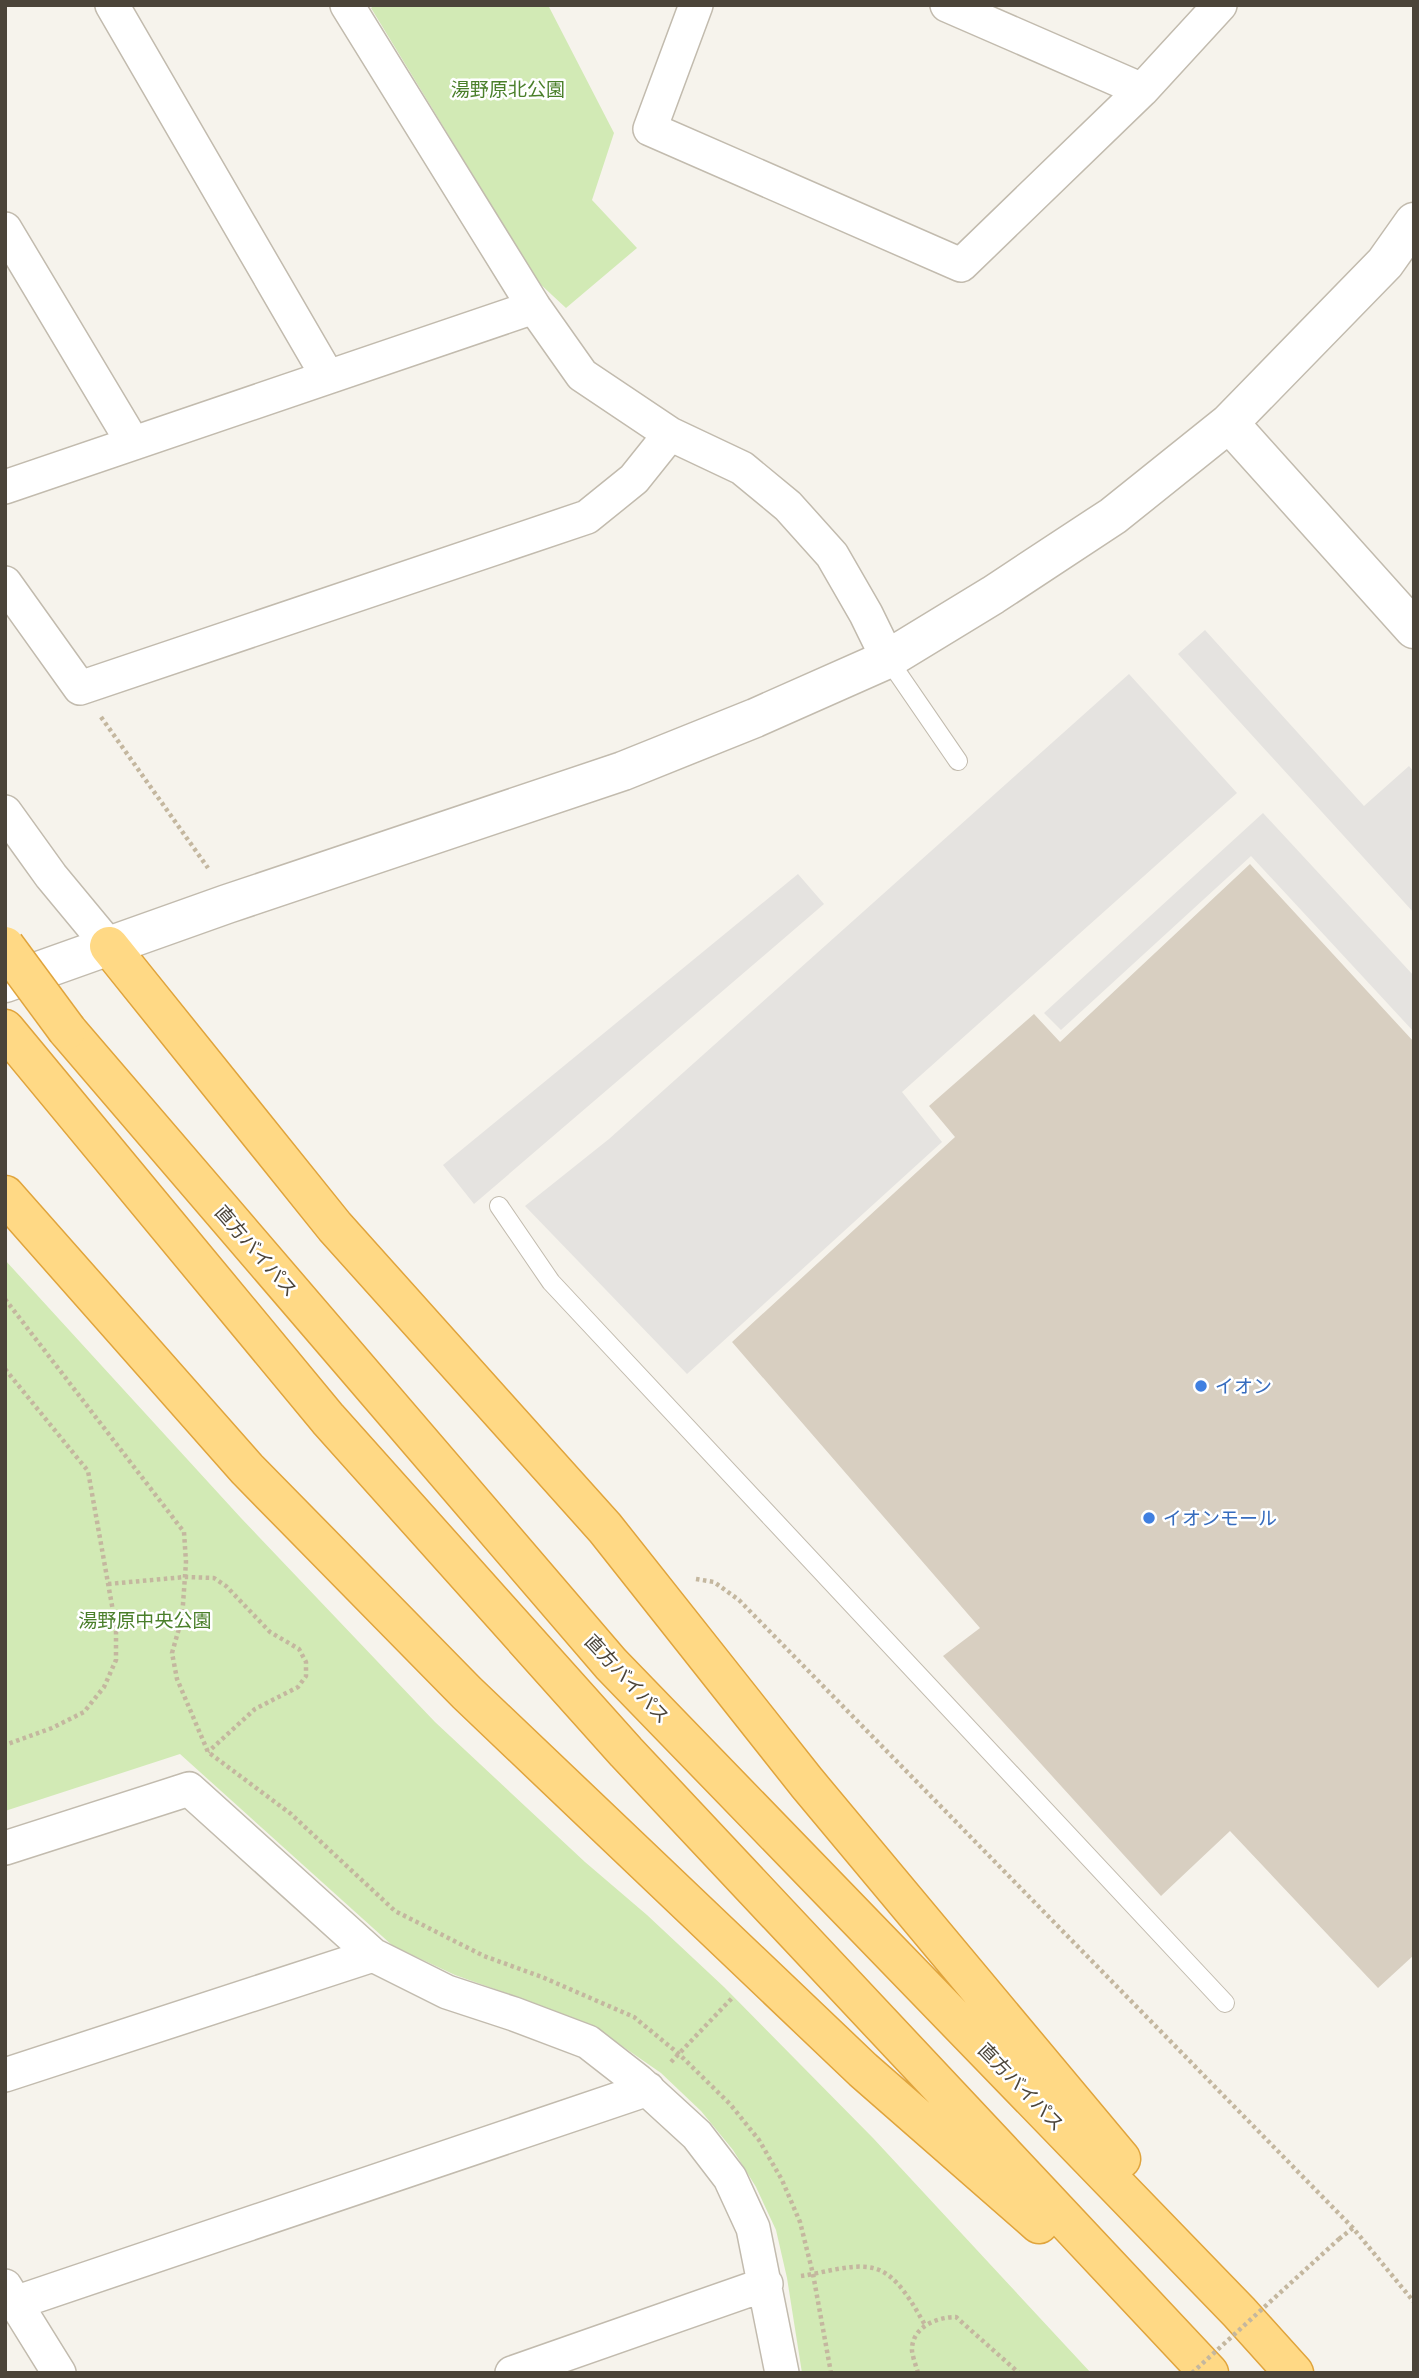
<svg xmlns="http://www.w3.org/2000/svg" width="1419" height="2378" viewBox="0 0 1419 2378" font-family="Arial,'Noto Sans JP',sans-serif">
<style>
.green{fill:#d2eab5}
.parking{fill:#e5e3e0}
.building{fill:#d8cfc1}
.lines{fill:none;stroke-linecap:round;stroke-linejoin:round}
.service-casing{stroke:#c2bbae;stroke-width:20}
.minor-casing{stroke:#c2bbae;stroke-width:36}
.tertiary-casing{stroke:#c2bbae;stroke-width:41}
.trunk-casing{stroke:#e0a43c;stroke-width:41}
.path{stroke:#c4b79f;stroke-width:4.5;stroke-dasharray:3.5 3.5;stroke-linecap:butt}
.service{stroke:#fff;stroke-width:18}
.minor{stroke:#fff;stroke-width:33}
.tertiary{stroke:#fff;stroke-width:38}
.trunk{stroke:#ffd985;stroke-width:38}
.trunk-bridge-casing{stroke:#e0a43c;stroke-width:41;stroke-linecap:butt}
.path-bridge{stroke:#c4b79f;stroke-width:4.5;stroke-dasharray:3.5 3.5;stroke-linecap:butt}
.trunk-bridge{stroke:#ffd985;stroke-width:38}
.shop-dot{fill:#3f7fe0;stroke:#fff;stroke-width:2.5}
.labels{text-anchor:middle;dominant-baseline:central;stroke-width:5;stroke-linejoin:round;paint-order:stroke}
.park-label{font-size:19px;fill:#4a7f2a;stroke:#fff}
.street-label{font-size:19px;fill:#4b4439;stroke:#fff}
.shop-label{font-size:19px;fill:#366cbe;stroke:#fff;text-anchor:start}
</style>
<rect width="100%" height="100%" fill="#f6f3ec"/>
<path class="green" d="M375,5H548L614,133L592,200L637,248L566,308L538,282L371,8Z
M5,1260L241,1518L435,1722L585,1862L647,1915L724,1987L873,2138L1091,2373H802L787,2278L776,2230L756,2187L733,2150L701,2111L661,2073L596,2028L542,2006L455,1975L393,1946L180,1754L5,1811Z"/>
<path class="parking" d="M1205,630L1364,806L1409,766L1414,772V913L1178,654Z
M1129,674L1237,793L902,1092L942,1142L687,1374L525,1206L609,1139Z
M1263,813L1414,976V1032L1251,856L1061,1030L1044,1013Z
M798,874L824,904L474,1204L443,1165Z"/>
<path class="building" d="M1250,864L1414,1042V1955L1378,1988L1230,1831L1161,1896L943,1656L980,1628L732,1342L955,1137L929,1106L1034,1014L1060,1042Z"/>
<g class="lines">
<defs>
<path id="service" d="M888,659L958,761
M499,1206L551,1282L1225,2003"/>
<path id="minor" d="M112,5L328,377
M347,5L534,307L582,375L670,434L742,468L788,506L832,555L866,614L888,659
M696,5L650,129L961,265L1142,90L1220,5
M947,5L1142,90
M5,229L133,443
M5,487L534,307
M5,583L80,688L587,517L634,479L670,434
M5,812L51,876L109,946
M5,1848L189,1789L373,1955L447,1992L514,2014L588,2042L638,2081L697,2135L730,2178L753,2228L782,2373
M5,2075L373,1955
M5,2286L59,2373
M15,2303L648,2089
M512,2373L766,2284"/>
<path id="tertiary" d="M1229,423L1414,629
M5,983L227,904L623,771L755,718L888,659L993,595L1113,516L1229,423L1385,263L1414,222"/>
<path id="trunk" d="M109,946L335,1227L605,1528L807,1783L1121,2159
M5,1029L328,1419L626,1752L1209,2373
M67,1030L611,1664L1239,2312L1294,2373
M5,1195L247,1469L467,1693L863,2070L1039,2224"/>
</defs>
<use href="#service" class="service-casing"/>
<use href="#minor" class="minor-casing"/>
<use href="#tertiary" class="tertiary-casing"/>
<use href="#trunk" class="trunk-casing"/>
<path class="path" d="M101,717L208,868
M5,1299L184,1532L186,1562L182,1618L172,1653L177,1679L208,1752L291,1814L395,1911L484,1956L542,1977L634,2017L679,2054L730,2104L759,2140L782,2180L800,2222L813,2274L831,2373
M5,1369L88,1471L116,1628V1660L104,1687L84,1712L52,1728L5,1745
M696,1579L714,1582L739,1600L1353,2228L1414,2302
M108,1584L185,1577L214,1578L226,1586L270,1632L299,1649L306,1662V1676L298,1687L255,1709L208,1752
M671,2062L733,1997
M1339,2239L1353,2228
M801,2276C823,2273 852,2263 873,2268C897,2273 914,2306 925,2325
M918,2373C916,2366 913,2358 912,2351C911,2327 937,2317 956,2317L1019,2373"/>
<use href="#service" class="service"/>
<use href="#minor" class="minor"/>
<use href="#tertiary" class="tertiary"/>
<use href="#trunk" class="trunk"/>
<defs>
<path id="trunk-bridge" d="M5,946L67,1030"/>
</defs>
<use href="#trunk-bridge" class="trunk-bridge-casing"/>
<path class="path-bridge" d="M1192,2373L1339,2239"/>
<use href="#trunk-bridge" class="trunk-bridge"/>
</g>
<g class="shop-dot">
<circle cx="1201" cy="1386" r="7"/>
<circle cx="1149" cy="1518" r="7"/>
</g>
<g class="labels">
<g class="park-label">
<text x="508" y="89">湯野原北公園</text>
<text x="145" y="1620">湯野原中央公園</text>
</g>
<g class="street-label">
<text transform="translate(256 1251) rotate(49)">直方バイパス</text>
<text transform="translate(627 1679) rotate(47)">直方バイパス</text>
<text transform="translate(1021 2087) rotate(46)">直方バイパス</text>
</g>
<g class="shop-label">
<text x="1215" y="1386">イオン</text>
<text x="1163" y="1518">イオンモール</text>
</g>
</g>
<rect width="1419" height="2378" fill="none" stroke="#4b4439" stroke-width="14"/>
</svg>
